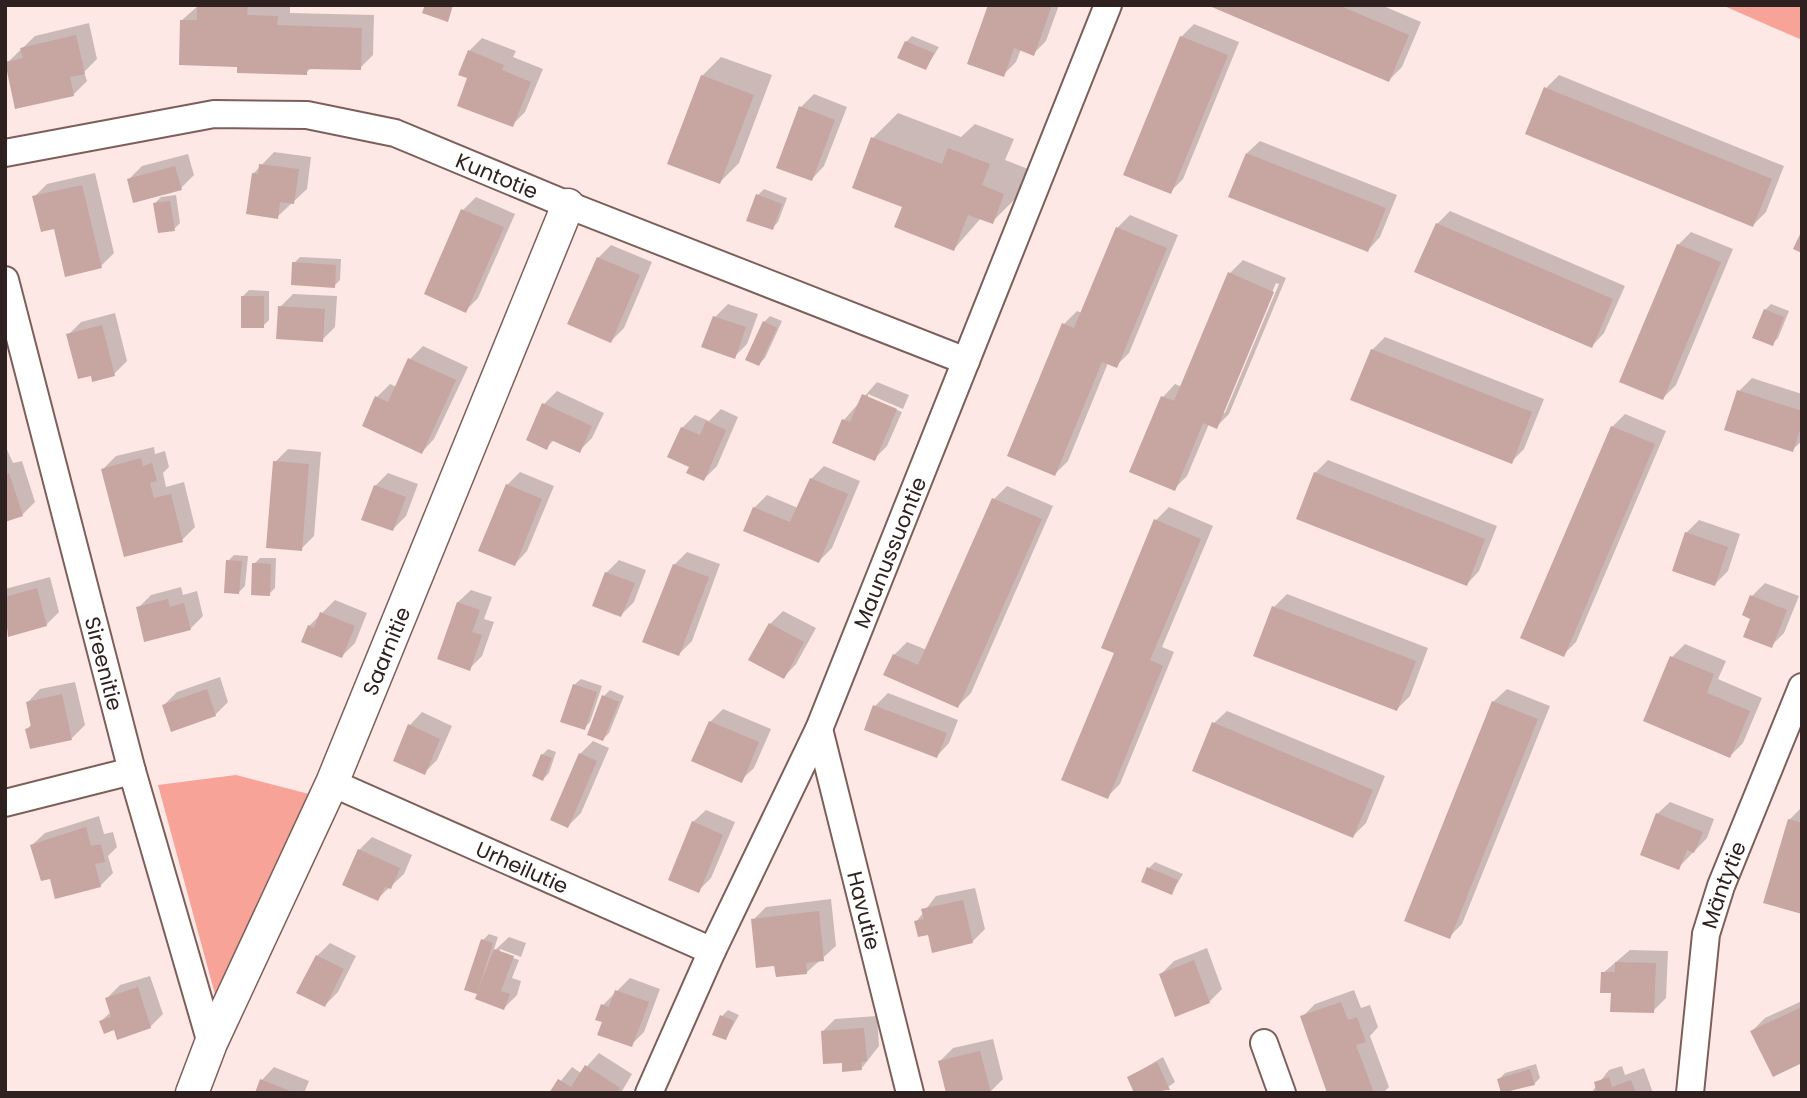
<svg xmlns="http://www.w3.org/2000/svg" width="1807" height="1098" viewBox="0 0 1807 1098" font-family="Poppins,sans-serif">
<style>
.forest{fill:#f7a398}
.shadow{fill:#0003;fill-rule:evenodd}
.building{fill:#c7a5a0}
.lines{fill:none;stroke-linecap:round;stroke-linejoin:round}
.minor-casing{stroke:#7d5f5a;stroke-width:30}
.tertiary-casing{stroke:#7d5f5a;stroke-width:35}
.minor{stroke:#fff;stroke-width:26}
.tertiary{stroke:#fff;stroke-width:32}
.labels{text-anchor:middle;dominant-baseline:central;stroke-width:7;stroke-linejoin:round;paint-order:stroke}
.street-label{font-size:21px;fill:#2e211f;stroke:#fbfbfb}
</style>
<rect width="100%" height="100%" fill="#fee8e5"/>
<path class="forest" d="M1722,5H1802V40Z
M236,775L309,794L216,998L222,1020L158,785Z"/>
<path class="shadow" d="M199,5H290V13L374,15L373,55L360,68L312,67L306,73L239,65L182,20Z
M990,5H1059L1046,41L1033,54L1021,49L1016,62L1003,75Z
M1211,5H1381L1421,22L1402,67L1389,80Z
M89,23L97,59L84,72L87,81L74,94L7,63L35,36Z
M1194,24L1239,42L1183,179L1170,192L1181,37Z
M912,36L939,47L926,68L906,42Z
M482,38L516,51L513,57L543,69L525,112L512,125L469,77V51Z
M721,57L772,75L739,163L720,182L702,76Z
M1559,75L1784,166L1766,212L1753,225L1546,88Z
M814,94L847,107L824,166L812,179L801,107Z
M898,113L961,137L975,124L1014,139L1005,160L1028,169L1017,197L992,222L981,218L954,249L904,206L873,138Z
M1260,141L1397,195L1380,237L1368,250L1247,153Z
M274,152L311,157L307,189L277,217L253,174Z
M188,154L194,175L181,188L129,179L142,166Z
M95,173L114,253L101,266L56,227L34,197L47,184Z
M764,189L787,198L778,222L772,228L758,195Z
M176,195L180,223L174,229L155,203L161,197Z
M476,197L515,214L478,298L465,311L463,210Z
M1450,211L1625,286L1604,333L1592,346L1437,224Z
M1130,215L1178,235L1129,353L1116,366L1108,363L1068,461L1055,474L1009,455L1064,324L1077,311L1082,313L1117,228Z
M1691,232L1733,249L1676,385L1663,398L1678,245Z
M611,245L652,262L624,328L611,341L598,258Z
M300,257L341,259L340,280L334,286L294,263Z
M1243,260L1286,278L1229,414L1216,427L1209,424L1187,476L1174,489L1163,397L1175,384L1182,387L1230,273ZM1276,283L1279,284L1225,413H1221Z
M249,290L269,291V320L263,326L243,296Z
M293,294L337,296L335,327L322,340L280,307Z
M728,304L758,314L747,344L734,357L704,346L715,317Z
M1771,304L1789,311L1778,338L1772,344L1765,310Z
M115,313L127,361L114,374L92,373L68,335L81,322Z
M770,316L782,321L765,358L759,364L764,322Z
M1385,337L1544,399L1524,449L1511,462L1372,350Z
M423,346L468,367L434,439L422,452L377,397L390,384L397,387L410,359Z
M1752,378L1802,394V441L1792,450L1739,391Z
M877,382L909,395L903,409L868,394V398L902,412L887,446L874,459L844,420Z
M557,391L604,413L592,438L579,451L555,439L546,448L544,404Z
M721,409L738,417L717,466L704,479L691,466L682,428L695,415L709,421Z
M1625,414L1666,431L1576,642L1563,655L1612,427Z
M5,445L13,463L22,461L35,502L22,515L5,520Z
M154,447L155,454L165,451L169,467L163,473L166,487L184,482L195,527L182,540L103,469L116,456Z
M288,449L321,452L314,536L301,549L275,462Z
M1328,460L1497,526L1479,571L1467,584L1315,473Z
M824,466L860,481L832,548L819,561L754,508L767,495L798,508L811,479Z
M520,472L554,486L527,551L515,564L507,485Z
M388,473L418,484L406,516L393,529L375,486Z
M1007,486L1053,506L971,693L958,706L894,655L907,642L927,650L994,499Z
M1169,507L1213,526L1162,647L1174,652L1120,784L1107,797L1116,652L1156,520Z
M1699,520L1740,534L1728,571L1715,584L1686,533Z
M687,552L720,564L692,641L679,654L674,565Z
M234,555L248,556L245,586L239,592L228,561Z
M260,558H276L275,588L269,594L254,564Z
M619,560L646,570L634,602L621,615L606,573Z
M50,577L59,612L46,625L9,635L5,620V589Z
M1765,583L1799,596L1784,633L1771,646L1752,618V596Z
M181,587L183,595L197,591L203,616L190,629L138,608L151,595Z
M471,590L492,597L484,619L494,622L482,656L469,669L458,602Z
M1287,594L1428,648L1410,696L1397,709L1274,607Z
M335,600L367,613L355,643L342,656L309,626Z
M783,611L816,628L796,664L784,677L770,624Z
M1685,644L1726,661L1718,679L1762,698L1743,743L1730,756L1672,657Z
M220,677L228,702L215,715L164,705L177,692Z
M581,679L602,686L590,722L584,728L574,685Z
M75,682L85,725L72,738L27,729L32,724L28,702L40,689Z
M1507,689L1550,706L1462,924L1449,937L1406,920L1494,701Z
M610,690L624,696L609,733L603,739L604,696Z
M888,693L958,720L949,743L937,756L875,706Z
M723,709L771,729L754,768L741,780L710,722Z
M1227,711L1385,776L1366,823L1353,836L1214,723Z
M422,712L452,726L437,760L424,773L410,725Z
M593,741L609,748L581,813L568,826L580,754Z
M548,749L556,752L549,773L543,779L542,755Z
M1670,802L1714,819L1707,838L1678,868L1657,814Z
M1802,807V912L1789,820Z
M706,810L735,822L711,878L698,891L693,822Z
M99,816L104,834L113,832L117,847L108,856L113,873L100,886L51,876L32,845L45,833Z
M372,837L412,855L404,874L377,899L359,850Z
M1155,862L1183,874L1172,892L1149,868Z
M975,888L985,929L972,942L929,933L916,922L936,896Z
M831,899L836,946L807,972L776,964L753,920L766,907Z
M489,934L498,937L493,952L509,937L526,943L521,957L500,949V953L519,960L512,978L521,981L517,995L504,1008L482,986L476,992L466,989L483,940Z
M330,943L356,956L338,992L325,1005L317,956Z
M1207,948L1222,989L1209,1002L1161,974L1174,961Z
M1630,950L1668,951L1666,998L1653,1011L1613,992L1603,973Z
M150,976L163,1014L150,1027L115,1028L101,1021L111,1012L107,998L120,985Z
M630,978L660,989L644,1032L631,1045L604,1021L603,1005Z
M1354,990L1361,1008L1370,1005L1378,1027L1370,1036L1389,1087L1383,1093H1329L1302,1017L1315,1004Z
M1802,1001V1061L1752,1031L1765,1018Z
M728,1010L739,1015L726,1038L722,1016Z
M877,1016L879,1046L861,1069L843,1061L822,1032L835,1019Z
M993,1039L1003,1079L990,1092L940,1061L953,1048Z
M599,1053L632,1074L621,1093H551L572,1067L581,1073Z
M1163,1057L1175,1082L1160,1093H1136L1129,1077Z
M1536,1064L1540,1078L1534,1084L1503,1093L1499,1079L1505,1073Z
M1622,1066L1625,1075L1644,1068L1653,1093H1591L1609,1070Z
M274,1067L309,1081L304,1093H256L262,1080Z"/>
<path class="building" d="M197,5H248L247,15L278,16L277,25L362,28L361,70L307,69V75L237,73V67L179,65L180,20H197Z
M425,5H453L448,22L422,13Z
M988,5H1052L1034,56L1014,48L1004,77L967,64Z
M1207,5H1338L1409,35L1389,82Z
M76,35L85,74L70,77L74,96L15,109L5,62L23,58L20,48Z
M1180,36L1228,55L1171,194L1123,175Z
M905,41L934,53L926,70L897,58Z
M468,50L504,65L502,70L531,82L513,127L457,106L467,78L458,75Z
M701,75L754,95L720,184L667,164Z
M1544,87L1772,179L1753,227L1525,134Z
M799,106L835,120L812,181L776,168Z
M871,137L942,164L948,148L990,164L982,185L1004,194L993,224L968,215L954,251L894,227L902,207L852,188Z
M1246,153L1386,208L1368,252L1228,197Z
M259,164L299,169L294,204L280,202L278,219L246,214L252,173L258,174Z
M175,166L182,190L133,203L127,179Z
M82,185L102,268L65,277L54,229L41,232L32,196Z
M756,194L782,204L773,230L746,221Z
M170,201L175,231L158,233L153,203Z
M461,209L504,227L466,313L424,294Z
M1436,223L1613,299L1592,348L1414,272Z
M1116,227L1167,248L1117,368L1102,362L1055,476L1007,456L1062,323L1074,328Z
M1802,230V253L1793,249Z
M1677,244L1721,262L1663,400L1619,382Z
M597,257L640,275L611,343L567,324Z
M292,262L336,265L335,288L291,285Z
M1228,272L1274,292L1217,429L1203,423L1175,491L1129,472L1161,396L1174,401Z
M241,296H264V328H241Z
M278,306L325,309L323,342L276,339Z
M1764,309L1784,317L1773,346L1752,338Z
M713,316L746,327L735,359L701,347Z
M763,321L777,328L759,366L745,360Z
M102,325L115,376L92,382L91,376L78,379L66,334Z
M1371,349L1532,412L1512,464L1350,400Z
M408,358L456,380L422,454L362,426L375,396L388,402Z
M1737,390L1802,411V424L1793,452L1724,430Z
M862,394L897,409L875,461L832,443L842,419L850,422Z
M542,403L592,426L580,453L551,440L547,450L526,440Z
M706,421L726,430L704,481L686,473L689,467L667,457L681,427L700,435Z
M1611,426L1655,444L1564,657L1520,638Z
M141,458L143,466L152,463L157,481L150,483L154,498L171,494L183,542L124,557L101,469Z
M273,461L309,464L302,551L266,548Z
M1314,472L1485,539L1467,586L1296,519Z
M9,473L23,516L5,522V474Z
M810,478L848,494L819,563L743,531L753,507L790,522Z
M506,484L542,499L515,566L478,551Z
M374,485L406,497L393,531L361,520Z
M992,498L1042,519L958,708L883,675L893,654L918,665Z
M1154,519L1201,539L1150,660L1163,666L1108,799L1061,780L1114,653L1101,648Z
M1685,532L1728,547L1715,586L1672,571Z
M226,560L242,561L239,594L224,593Z
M252,563L271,564L270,596L251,595Z
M673,564L709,577L679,656L642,642Z
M605,572L635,583L621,617L592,606Z
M37,588L47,626L8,637L5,597Z
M1750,595L1787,610L1772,648L1743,637L1750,619L1742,615Z
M168,599L170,607L184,603L191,630L144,642L136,607Z
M457,602L480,610L472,632L482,635L470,671L437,659Z
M1272,606L1416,661L1397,711L1253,656Z
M320,612L355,626L342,658L301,642L308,625L314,628Z
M769,623L804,642L784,679L748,660Z
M1670,656L1714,674L1707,693L1750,711L1730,758L1643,721Z
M573,684L597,692L585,730L560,722Z
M207,689L216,716L171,732L162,705Z
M62,694L72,740L30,749L25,729L31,727L26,702Z
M602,695L619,702L603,741L587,735Z
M1492,701L1538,719L1450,939L1404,921Z
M873,705L947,733L937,758L864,730Z
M709,721L759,742L742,783L691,761Z
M1212,722L1373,790L1353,838L1192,771Z
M408,724L440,739L425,775L393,761Z
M579,753L597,761L568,828L550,820Z
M541,754L552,758L543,781L532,776Z
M1656,813L1703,832L1694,853L1687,850L1679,870L1640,855Z
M1788,819L1802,823V914L1763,903Z
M692,821L723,835L699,893L668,880Z
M86,827L91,846L101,844L105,862L95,864L101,887L55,899L50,879L41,881L30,845Z
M358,849L400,868L391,889L385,887L378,901L342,885Z
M1147,867L1178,880L1172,895L1141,882Z
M963,900L973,943L932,953L928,935L918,937L914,921L924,919L921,909Z
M819,911L824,961L806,963L807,974L776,977L774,966L756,968L751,919Z
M481,939L493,943L478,990L494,949L514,956L501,991L510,994L504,1010L475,999L477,994L464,990Z
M316,955L344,969L325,1007L296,993Z
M1194,960L1210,1003L1175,1017L1159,974Z
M1615,962L1656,963L1654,1013L1610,1012L1611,993H1600L1601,972H1615Z
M138,987L151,1028L117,1040L114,1030L104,1034L99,1021L111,1017L105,998Z
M615,990L649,1002L632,1047L597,1035L602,1022L595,1020L601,1004L609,1007Z
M1341,1002L1348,1020L1357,1017L1366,1042L1356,1045L1374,1093H1327L1300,1016Z
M1802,1007V1063L1773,1077L1750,1031Z
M720,1015L734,1021L726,1040L712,1035Z
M864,1028L867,1061L861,1062L862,1070L842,1072V1063L823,1064L821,1031Z
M980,1051L991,1093H946L938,1061Z
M1157,1062L1170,1090L1134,1093L1127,1077Z
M585,1065L620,1088L617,1093H549L558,1079L571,1087Z
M1530,1069L1535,1085L1501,1093L1497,1079Z
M1609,1077L1612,1087L1631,1080L1636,1093H1597L1594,1082Z
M260,1079L295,1093H255Z"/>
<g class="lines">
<defs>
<g id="minor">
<path id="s1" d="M5,153L214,114L307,115L395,133L568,205L966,361"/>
<path id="s2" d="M5,280L132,771L211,1043"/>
<path id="s3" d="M819,729L910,1093"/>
<path id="s4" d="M332,783L712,951"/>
<path d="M5,803L132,771"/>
<path d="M1264,1043L1282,1093"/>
<path id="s5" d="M649,1093L712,951L819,729L1108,5"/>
<path id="s6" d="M1690,1093L1706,934L1721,886L1802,687"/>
</g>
<g id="tertiary">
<path id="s7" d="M192,1093L211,1043L332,783L568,205"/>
</g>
</defs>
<use href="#minor" class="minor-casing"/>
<use href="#tertiary" class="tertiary-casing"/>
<use href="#minor" class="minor"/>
<use href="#tertiary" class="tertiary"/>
</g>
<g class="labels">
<g class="street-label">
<text stroke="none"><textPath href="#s1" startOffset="506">Kuntotie</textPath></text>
<text stroke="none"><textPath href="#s5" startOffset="592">Maunussuontie</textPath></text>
<text stroke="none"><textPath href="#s7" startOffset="483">Saarnitie</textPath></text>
<text stroke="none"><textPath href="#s2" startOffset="396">Sireenitie</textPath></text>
<text stroke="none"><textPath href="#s4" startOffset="208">Urheilutie</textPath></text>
<text stroke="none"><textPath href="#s6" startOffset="212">Mäntytie</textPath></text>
<text stroke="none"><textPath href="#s3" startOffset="187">Havutie</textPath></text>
</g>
</g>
<rect width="1807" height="1098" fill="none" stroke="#2e211f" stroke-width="14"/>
</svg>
